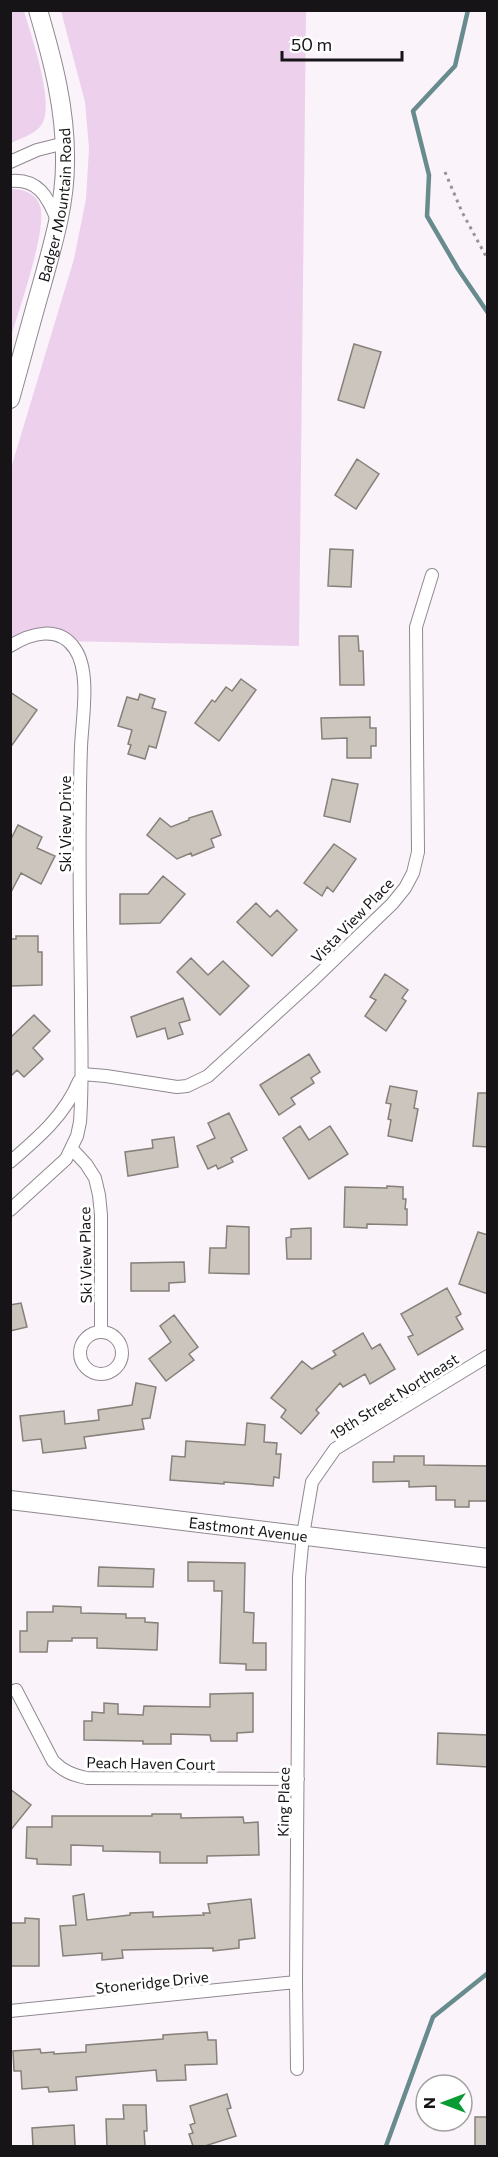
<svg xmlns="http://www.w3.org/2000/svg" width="498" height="2157" viewBox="0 0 498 2157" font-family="Commissioner,sans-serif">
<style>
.green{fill:#edd0ec}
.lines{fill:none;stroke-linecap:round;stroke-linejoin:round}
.stream{stroke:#688b8e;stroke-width:4.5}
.building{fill:#ccc5be;stroke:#86807a;stroke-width:1.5}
.minor-casing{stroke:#908990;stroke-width:14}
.secondary-casing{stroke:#908990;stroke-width:20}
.path{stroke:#989398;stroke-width:3;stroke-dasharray:3 4.5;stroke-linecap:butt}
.minor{stroke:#fff;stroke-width:12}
.secondary{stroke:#fff;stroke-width:18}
.labels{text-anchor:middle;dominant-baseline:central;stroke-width:6;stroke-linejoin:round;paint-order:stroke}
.street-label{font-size:15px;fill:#171417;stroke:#fff}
</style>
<rect width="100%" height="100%" fill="#faf3fa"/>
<path class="green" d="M11,10L24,11C31,36 55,102 42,124C36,134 21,138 11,143Z
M61,11H306L299,646L11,640V468L74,259L86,199L89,148L85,102Z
M11,189C23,189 36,193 40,206C48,228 18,312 11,337Z"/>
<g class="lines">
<path class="stream" d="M468,10L455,66L413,111L429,175L427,216L458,269L488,313
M386,2146L433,2017L488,1973"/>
</g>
<path class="building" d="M354,344L381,352L364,408L338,400Z
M357,459L379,474L356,509L335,495Z
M330,549L353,550L351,587L328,586Z
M339,636H358L359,651H363L364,685H340Z
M241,679L256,690L219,741L195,723L212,700L215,702L226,687L232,691Z
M10,692L37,710L10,748Z
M140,694L155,699L152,708L166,712L156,748L149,746L145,759L128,754L131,745L128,744L132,730L118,726L127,697L138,700Z
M370,717V728H376V746H371V758H347V738L322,739L321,718Z
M332,779L358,784L350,822L324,816Z
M212,811L221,835L211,839L214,847L192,856L191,853L177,859L147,835L160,818L171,827L189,820V818Z
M18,825L42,837L37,848L55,856L41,884L21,873L10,894V841Z
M334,844L356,859L333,892L327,887L322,896L304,883Z
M163,876L185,894L160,923L120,924V894H148Z
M256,903L270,917L277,910L297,930L272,956L237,922Z
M16,936H38V952H42V985L10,986V939H16Z
M191,958L208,975L223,961L249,986L220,1015L177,972Z
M385,974L408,990L402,998L406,1001L386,1031L365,1016L376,1000L370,997Z
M183,998L190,1020L179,1023L183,1034L168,1039L165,1028L137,1037L131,1017Z
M34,1015L50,1031L33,1048L43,1059L24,1077L17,1070L10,1077V1038Z
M309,1054L320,1072L311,1078L314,1083L291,1098L295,1104L279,1115L260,1085Z
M390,1086L417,1091L414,1108L418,1109L412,1141L388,1136L391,1120L388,1119L391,1104L386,1103Z
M478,1093H488V1147L473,1146Z
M229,1113L247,1150L231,1158L233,1162L218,1169L216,1165L208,1169L197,1146L215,1138L208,1123Z
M300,1126L309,1140L330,1126L348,1154L309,1179L283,1138Z
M174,1137L178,1167L128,1176L125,1152L153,1148L152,1140Z
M387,1186L403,1187V1199H406L405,1209H407V1225L367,1224V1228L344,1227L345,1187L387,1188Z
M227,1226L249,1227V1274L209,1273L210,1248H226Z
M311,1228V1259H287L286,1238L291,1237V1229Z
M478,1232L488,1235V1294L459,1284Z
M184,1262L185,1282L169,1283V1291H131V1263Z
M447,1288L461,1314L456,1317L463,1329L418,1355L408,1337L413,1335L401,1314Z
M21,1303L27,1327L10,1331V1305Z
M174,1315L198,1347L189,1354L194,1360L166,1381L149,1359L171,1342L160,1326Z
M363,1333L372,1349L380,1344L395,1369L370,1384L365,1374L343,1387L340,1383L316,1410L319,1413L301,1434L281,1417L286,1410L271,1398L302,1361L312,1369L336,1355L333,1351Z
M136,1383L156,1387L150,1418L142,1419L144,1429L84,1437L86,1448L43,1453L41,1439L23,1441L20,1416L64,1411L65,1424L99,1420L98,1410L132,1405Z
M247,1423L265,1425L264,1442L277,1443L276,1454H281L279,1478L274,1477L273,1486L224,1482V1484L170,1480L172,1456L185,1457L186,1441L245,1445Z
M394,1456H424V1465L488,1466V1501H469V1507H455V1500H436V1486L409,1487V1481L373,1482V1462H394Z
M188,1562L245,1563L244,1612L254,1613L253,1643H266V1670H246V1664L220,1663L222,1591H214V1581H188Z
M99,1567L154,1569L153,1587L98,1586Z
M53,1606L81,1607V1613L126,1614V1618H145V1622L158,1623L157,1650L97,1648V1638H72V1641H48L47,1652H20V1631H27V1612H53Z
M253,1693V1732L237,1733V1741H211L210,1735L171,1734V1744H143V1741L84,1740V1721H92V1712L104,1713V1703L118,1704V1714L143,1715L144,1706L210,1707V1694Z
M438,1733L488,1735V1767L437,1764Z
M10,1789L31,1805L10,1831Z
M152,1814H181V1818L243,1817L244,1823L258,1822L259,1855L207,1856V1863H160V1852L103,1851V1846L71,1845V1865L37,1864V1859L26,1858L27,1827H52V1816H152Z
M84,1894L87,1920L130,1915V1913L153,1912V1917L204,1915L203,1913H210L208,1904L251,1899L255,1938L239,1940V1948L213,1951V1948L122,1950L123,1958L102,1960V1953L63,1956L60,1926L76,1925L73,1896Z
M25,1918L39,1919V1966H11L10,1923H25Z
M207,2032L208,2040H216L217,2064L185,2065L186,2080L157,2081L156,2070L76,2077L77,2090L49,2092L48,2087L22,2089L21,2071H14L13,2051L40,2049L41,2053L54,2052V2054L86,2052V2045L163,2039V2035Z
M227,2094L231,2108L227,2109L236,2136L205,2146H193L189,2134L193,2133L190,2125L195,2123L190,2106Z
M123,2105H146L147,2131H144L145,2146H107L106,2119H124Z
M475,2117H488V2146H475Z
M74,2125L75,2146H33L32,2128Z"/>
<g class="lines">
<defs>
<path id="minor" d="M10,162L37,150L65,143
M10,181C38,178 48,197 57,220
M10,646C31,633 59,625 75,649C91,672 82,720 81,747C78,831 80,915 81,999C81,1039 83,1081 80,1122L77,1136L66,1159L10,1210
M82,1074L106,1076L177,1087L187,1086L208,1076L314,979L392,904L405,888L413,873L418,852L416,627L432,575
M72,1149L86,1164L95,1178L99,1195L101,1215V1332
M10,1162C38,1138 65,1115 79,1081
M80 1353a21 21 0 1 1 42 0a21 21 0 1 1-42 0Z
M16,1690L53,1761C63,1771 72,1775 87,1778L298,1779
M10,2011L296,1982
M297,2069L296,1982L299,1577L303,1535L312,1482L335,1449L488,1356"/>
<g id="secondary">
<path id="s1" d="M10,399C21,360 31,322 42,284C53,244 65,204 65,163C66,110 53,61 38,10"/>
<path id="s2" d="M10,1500L488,1558"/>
</g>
</defs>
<use href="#minor" class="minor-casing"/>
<use href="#secondary" class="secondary-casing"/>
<path class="path" d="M445,172L462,212L488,260"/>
<use href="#minor" class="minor"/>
<use href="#secondary" class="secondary"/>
</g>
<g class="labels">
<g class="street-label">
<text stroke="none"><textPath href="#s1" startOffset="200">Badger Mountain Road</textPath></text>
<text transform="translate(65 824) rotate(-90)">Ski View Drive</text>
<text transform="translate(352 920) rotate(-46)">Vista View Place</text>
<text transform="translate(85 1255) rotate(-91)">Ski View Place</text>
<text transform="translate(394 1396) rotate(-32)">19th Street Northeast</text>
<text stroke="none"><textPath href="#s2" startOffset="240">Eastmont Avenue</textPath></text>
<text transform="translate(151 1763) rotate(1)">Peach Haven Court</text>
<text transform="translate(283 1802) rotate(-89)">King Place</text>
<text transform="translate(152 1982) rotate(-6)">Stoneridge Drive</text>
</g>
</g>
<rect width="498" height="2157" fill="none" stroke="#171417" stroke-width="24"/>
<g transform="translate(444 2103) rotate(270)"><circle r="28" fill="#ffffff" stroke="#a2a1a2" stroke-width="1.5"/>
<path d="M0-4.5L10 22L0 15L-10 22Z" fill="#089b33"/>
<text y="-9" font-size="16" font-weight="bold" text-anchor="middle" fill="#171417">N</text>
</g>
<path d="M282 51v9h120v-9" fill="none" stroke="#171417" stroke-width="3"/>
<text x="291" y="51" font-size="18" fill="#171417" stroke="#ffffff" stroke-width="4.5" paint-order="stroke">50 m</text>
</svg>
